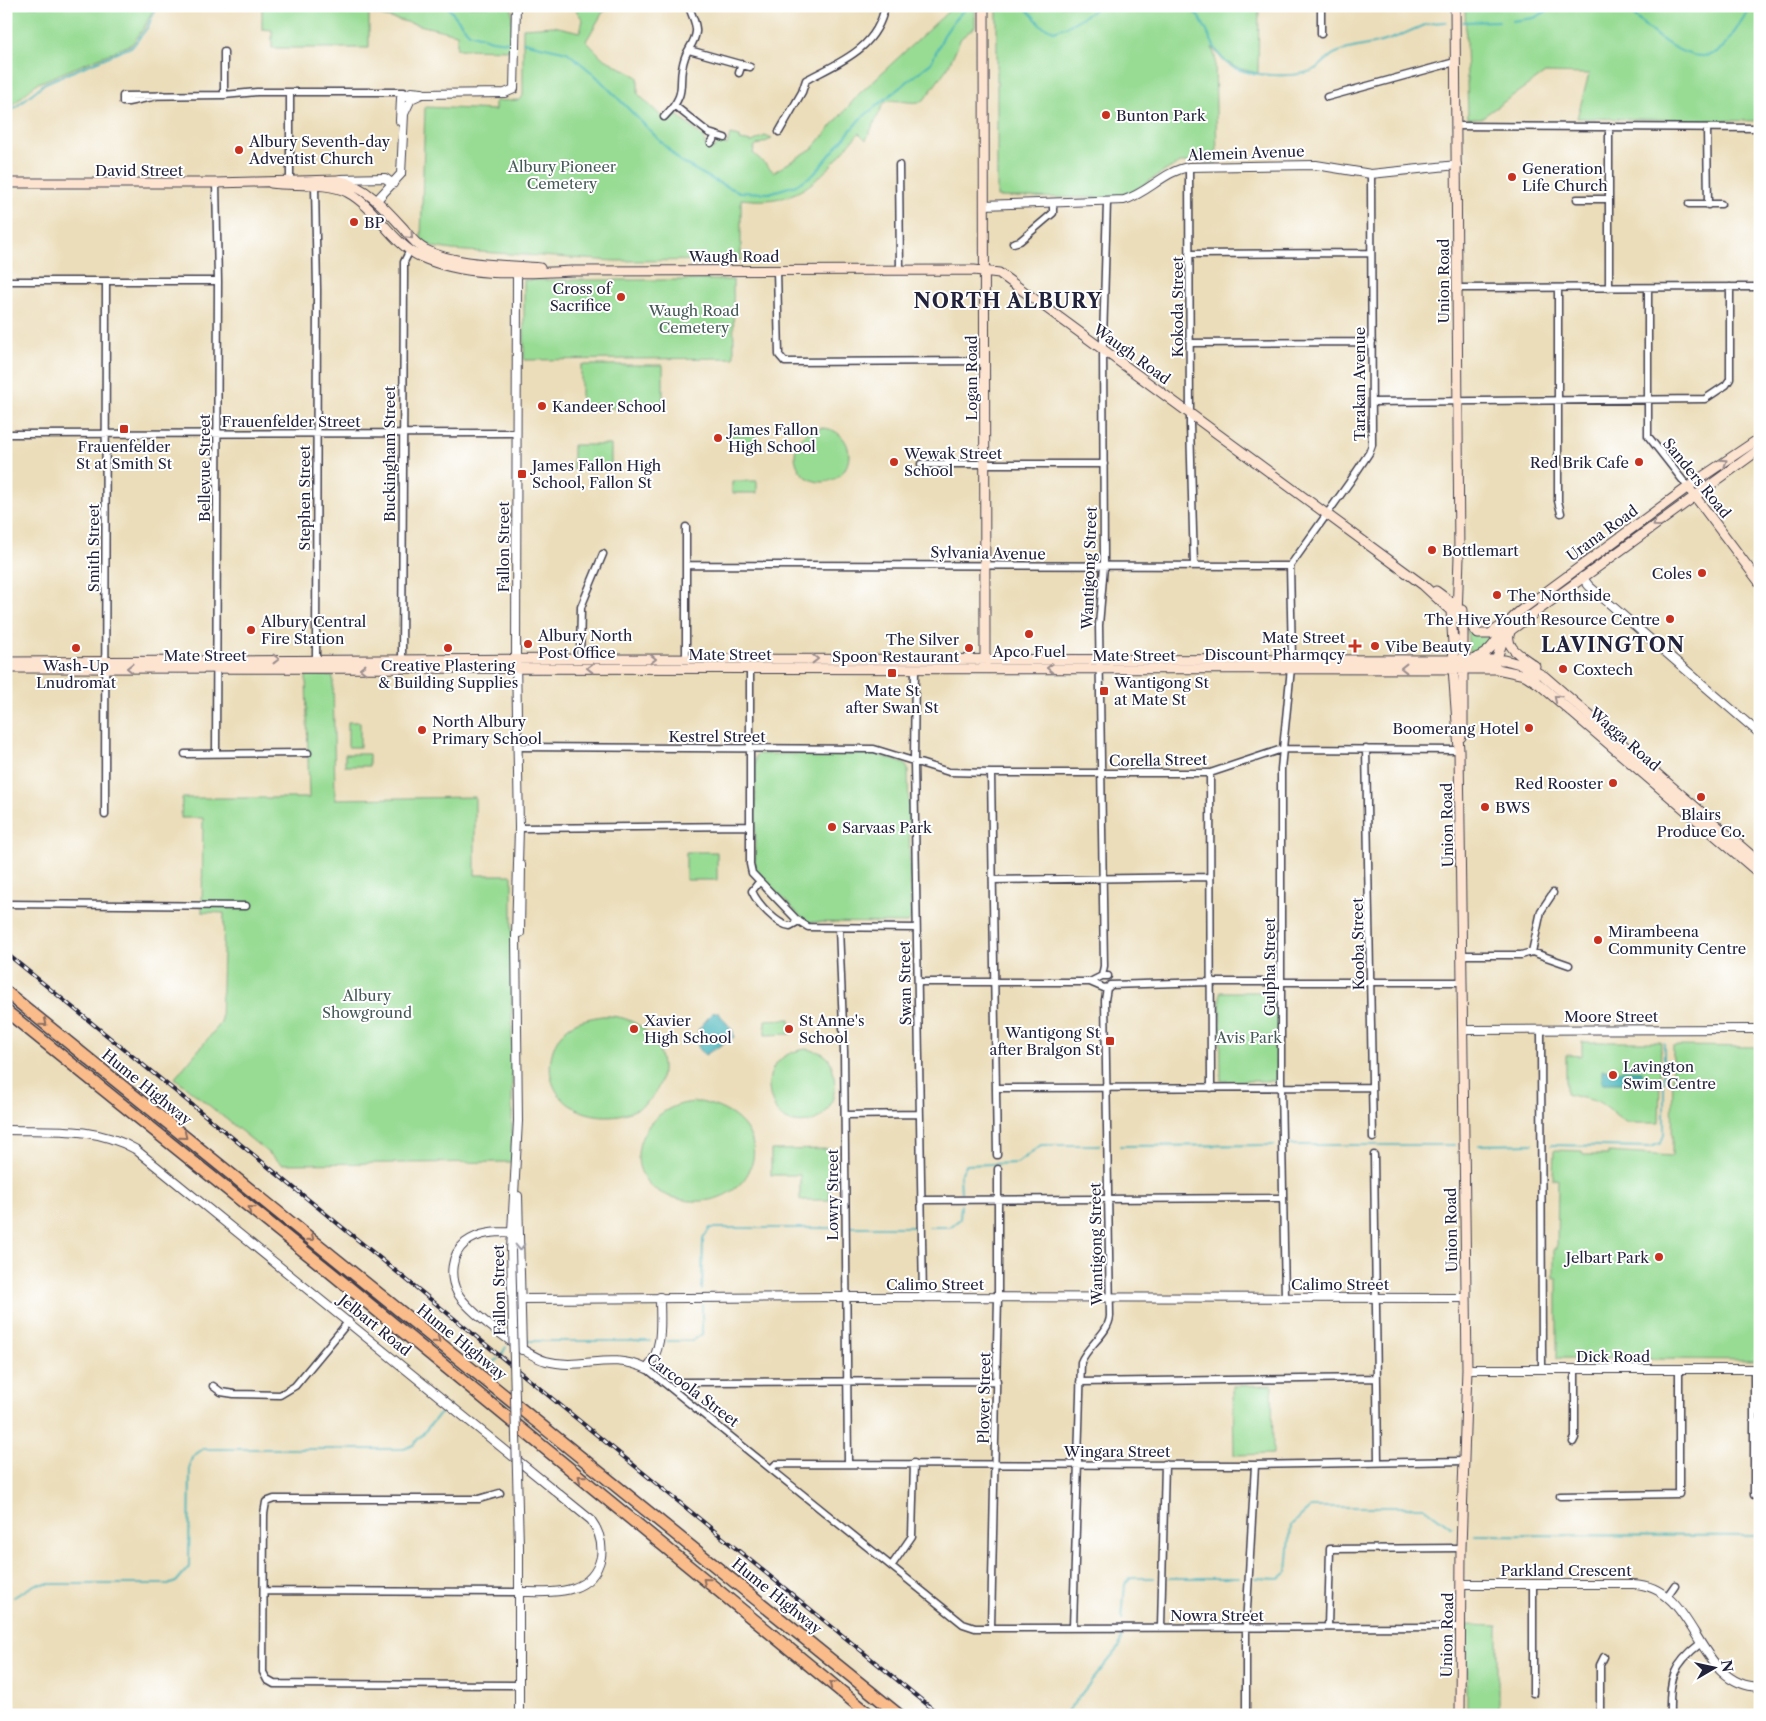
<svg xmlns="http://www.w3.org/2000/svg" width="1766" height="1721" viewBox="0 0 1766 1721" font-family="'Libre Caslon Text',serif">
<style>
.green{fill:#98dc94;stroke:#5d7f68}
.water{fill:#42b3b9;stroke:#326a7a}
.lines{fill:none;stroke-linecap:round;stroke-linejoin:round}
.stream{stroke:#42b3b9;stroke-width:2}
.minor-casing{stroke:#403e4e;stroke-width:9}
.tertiary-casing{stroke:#403e4e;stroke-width:10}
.secondary-casing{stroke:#403e4e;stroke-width:11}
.motorway-casing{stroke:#403e4e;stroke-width:14}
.minor{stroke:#fff;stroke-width:6}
.tertiary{stroke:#fff;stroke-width:8}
.secondary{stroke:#fde4d1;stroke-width:9}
.motorway{stroke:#fabc8b;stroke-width:11}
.rail-casing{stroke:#22223b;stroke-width:4}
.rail{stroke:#fff;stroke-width:2;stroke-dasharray:5.5;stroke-linecap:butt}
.tertiary-bridge-casing{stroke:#403e4e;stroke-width:10;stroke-linecap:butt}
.tertiary-bridge{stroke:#fff;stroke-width:8}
.oneway{stroke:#9a8d8e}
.oneway2{stroke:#8e6f63}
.oneway3{stroke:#9c9ca7}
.poi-dot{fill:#c8321e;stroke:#fff;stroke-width:2}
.labels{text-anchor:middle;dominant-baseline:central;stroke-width:4;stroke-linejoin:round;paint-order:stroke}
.poi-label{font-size:15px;fill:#22223b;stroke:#fff;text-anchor:start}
.street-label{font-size:15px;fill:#22223b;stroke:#fff}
.park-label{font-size:15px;fill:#455a56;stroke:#fff}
.district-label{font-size:20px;font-weight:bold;letter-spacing:1px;fill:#22223b;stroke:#fff}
</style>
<rect width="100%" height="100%" fill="#fff"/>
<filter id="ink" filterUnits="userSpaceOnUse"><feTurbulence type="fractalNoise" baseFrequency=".02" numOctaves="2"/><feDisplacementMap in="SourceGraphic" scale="10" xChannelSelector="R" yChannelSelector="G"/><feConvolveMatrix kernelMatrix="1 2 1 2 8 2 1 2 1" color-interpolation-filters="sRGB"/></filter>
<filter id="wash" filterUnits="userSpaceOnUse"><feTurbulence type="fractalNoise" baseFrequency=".0096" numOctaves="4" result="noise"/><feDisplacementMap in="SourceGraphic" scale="20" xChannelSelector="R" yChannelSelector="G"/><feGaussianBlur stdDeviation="1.12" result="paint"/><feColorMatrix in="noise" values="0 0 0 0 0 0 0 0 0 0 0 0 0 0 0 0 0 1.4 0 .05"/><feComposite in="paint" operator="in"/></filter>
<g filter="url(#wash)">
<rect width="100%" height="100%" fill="#ebddb9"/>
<path class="green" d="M6,6H155L144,28L132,44L36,84L6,111Z
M262,6H512V50L457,49V34L369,13V48H272V30L262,29Z
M573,6H615L603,12L586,41L603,58L638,77V94L666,121L673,115H677L704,138L705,145L714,149L719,142L727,145L730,135L740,137V140L752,142L765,136L772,139L755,146L753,153L774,172L813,148L859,94L954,6H975V27L961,38L948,67L924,100C912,107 896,96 884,103L866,140L859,133C822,175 804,207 741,199V260L615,261L452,250L433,247L421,239L425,107L495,110V101L519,100L523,96V28L554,26L580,32L583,20Z
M997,6H1259L1258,73C1235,68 1227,66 1212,47L1215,56L1217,163L1183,162L1170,168L1132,192L1109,198L997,197Z
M1465,6H1760V121L1577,118L1589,74L1545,73L1481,118H1468Z
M524,280H733L734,358L524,360Z
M581,365H663V408H581Z
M795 455a27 27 0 1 1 54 0a27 27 0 1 1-54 0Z
M731,433H756V444L731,445Z
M573,445H611V470L573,469Z
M732,481H757V493H732Z
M1467,628L1495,633L1491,645L1476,654L1469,653Z
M306,675L333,676L335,799L475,797V875H512V1162L282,1164L175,1078L221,1023L224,913L202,912L203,818H181L182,798H309Z
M348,722H360V747H348Z
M345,754H369V766H345Z
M758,754H876L905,764L908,769L911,919L908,923L806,922L755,870V757Z
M686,852H717V880H686Z
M1220,992H1278V1081H1221Z
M602,1016C668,1012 688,1102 619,1115C582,1121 544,1099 551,1058C553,1046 559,1033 570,1026C579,1020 591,1018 602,1016Z
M790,1019L791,1034L765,1035V1020Z
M1582,1042H1661L1659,1123H1627L1599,1102L1566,1094V1055L1582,1056Z
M1673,1046L1760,1047V1360L1557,1358V1278H1554V1249H1557L1558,1179H1553L1554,1150L1582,1151L1583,1155H1608V1152L1672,1156Z
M807,1049C815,1051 823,1052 828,1058C832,1063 833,1070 834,1076C838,1103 823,1127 794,1122C786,1121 780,1118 776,1110C759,1079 774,1052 807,1049Z
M700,1102C793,1121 753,1223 671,1197C613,1179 637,1101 700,1102Z
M830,1149V1200H800V1175H771V1150Z
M1272,1385L1273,1454L1234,1455L1233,1386Z
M1467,1625L1498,1626V1715H1467Z"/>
<path class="water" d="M718,1012L733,1031L734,1037L705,1055L698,1049V1030L712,1013Z
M1602,1070L1642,1071V1083H1602Z"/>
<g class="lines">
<path class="stream" d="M387,6L397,8L407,6
M447,6L469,33L492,40L508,42
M1024,6L1042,26L1054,31L1068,26L1101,6
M1184,6C1210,15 1208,55 1233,67C1251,76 1298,79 1315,69C1323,65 1328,56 1336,53C1353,46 1371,46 1388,40C1408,34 1424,21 1446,22
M1625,6C1644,27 1694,76 1723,47C1735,35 1741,19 1752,6
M1512,21L1534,18L1556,6
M1463,22L1499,21
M523,42L567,52L595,75L681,162L721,184L740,192L769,193L796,185L814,174L860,119L931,63L944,35L956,18L969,6
M6,115L45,83L133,46L147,28L157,6
M1291,1145H1455
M1479,1145L1532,1144
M1551,1145L1651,1147L1661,1143L1664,1134V1043
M1120,1146L1274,1145
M961,1192L960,1176L966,1165L1017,1163L1041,1145H1099
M851,1227H916
M929,1227H950L960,1219L961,1205
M702,1290L703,1239L710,1228H837
M527,1341H650
M667,1341H692L702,1334V1305
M502,1354L506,1347
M486,1369L498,1359
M1475,1535L1760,1536
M1170,1578H1239
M1256,1578L1279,1579L1287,1572L1291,1525L1311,1507H1424L1452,1528
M14,1597L36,1584H170L176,1582L189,1567L190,1463L193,1456L203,1449H404L413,1445L443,1410
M1122,1619L1125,1584L1131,1578H1153
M1064,1715L1119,1648L1122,1634"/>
</g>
</g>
<g filter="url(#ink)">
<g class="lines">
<defs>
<path id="minor" d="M1321,6V34
M689,50L750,67
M224,52V95
M739,73L742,64
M290,92V180
M162,95L128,102H123V96L224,95L257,92H404L408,96
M1327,97L1455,62
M675,106L709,133L725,138
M664,117C691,90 675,85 685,57C688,49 695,42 696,32C697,23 691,15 689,6
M1456,126L1760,128
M1707,128L1708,205
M779,132L802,92L806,80C840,62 877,49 885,6
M711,143L716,136
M899,165L900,270
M1189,167L1190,424L1194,566
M315,186L317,289L316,659
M1577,199H1609
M1689,204H1721
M1013,243L1020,241L1053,213V204
M1189,254L1371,253
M777,270L779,355L785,362L985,361
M6,281H218
M1457,288L1760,287
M1558,288V501L1561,513
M1609,288V127
M1648,288V436L1688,487
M1190,343L1372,342
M1372,402L1705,399L1726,385L1730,379V287
M6,434L516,433
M921,464H1104
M686,527V659
M686,565L1290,566
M402,659L404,273V262L410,250
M580,659L581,607L603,554
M1292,659L1290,566L1349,483L1369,453L1372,445L1371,174
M750,668V864L752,873L797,920L808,927L916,928
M915,668L914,762L923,1298
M518,747L874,749L949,772L991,773H1210L1282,749L1459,750
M1366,749L1373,1138
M216,753L218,281L216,183
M185,754L308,753
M991,773L997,1155
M1210,773L1211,1088
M105,815L106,281
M519,828L750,826
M993,880L1210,877
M759,882L752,891C757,903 777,925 790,926L799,921
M6,904L246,906
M839,928L844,1051L848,1462
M1532,952L1569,965
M1462,955H1521L1532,952L1541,911L1553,893
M1102,976L1104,966L1099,625L1104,566L1103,341L1107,202
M918,982H1090L1102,976H1108
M1090,982L1104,988L1109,987
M1110,985L1210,982H1462
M1541,1030L1542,1369
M996,1088L1372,1087
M845,1115L920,1114
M1374,1155L1378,1461
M923,1200L1283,1198
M1285,1297L1281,1087V769L1291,668
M647,1369L963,1624L975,1628L1460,1627
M1754,1369V1495H1760
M1080,1382L1377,1378
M213,1386L221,1392L234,1394L280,1395L295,1386L349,1321
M674,1390L683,1382L997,1381
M1573,1442L1575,1438V1369
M771,1469L776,1464L1255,1465L1464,1461
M500,1493L479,1499H274L266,1502L264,1514L263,1672L267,1680L274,1684L519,1685
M1560,1496L1679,1494V1370
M892,1565L912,1536L914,1463
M264,1591L519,1592
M1668,1595L1675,1585
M1073,1627L1081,1362C1087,1346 1109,1333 1110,1316L1105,1000L1107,988
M1161,1627L1165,1464
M1328,1627L1330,1549L1461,1548
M991,1628L998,1298V1169
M1533,1693V1584
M1246,1715V1627L1255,1465
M1600,1715V1665L1604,1657
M1670,1715C1669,1679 1672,1665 1701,1643"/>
<path id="tertiary" d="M400,121L401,98L411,92L422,93
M340,179L385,178L393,184
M376,201L401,174L404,114L411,99L422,94L505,93L514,89L516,6
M984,205L1124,200C1148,193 1164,171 1189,167L1316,165L1371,174L1457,165
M1582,577L1589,586L1760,734
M520,933L521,865
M1463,1030L1760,1029
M6,1130C51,1131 95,1126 135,1149L591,1520C599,1531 603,1543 601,1557C592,1597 551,1592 519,1592
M518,1196L522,1350
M512,1232C495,1232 479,1232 465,1243C451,1255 449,1276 457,1292C467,1311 525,1355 546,1361C582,1371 609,1351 647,1369C664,1348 660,1322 660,1297
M511,1250L518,1121L516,936L519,828L516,659L517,268
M522,1299L845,1297L1466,1298
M1467,1369H1760
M519,1546V1715
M1461,1584H1633C1699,1586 1694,1686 1760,1687"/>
<path id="secondary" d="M984,6L985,665
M1455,6L1459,560
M6,183H216L337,180C365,185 386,209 404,229C410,237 417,246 426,250C453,265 508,265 540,268
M271,183C293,186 329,182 347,192C376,207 391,243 421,257C468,278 523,273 572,271L974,270L999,273L1423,585L1451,611L1453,644
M1691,491L1760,583
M1436,591L1455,605L1478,634H1490L1501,626
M1457,618L1459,556
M1510,632C1503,648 1524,657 1535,666
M1454,638L1453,668L1459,750L1467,1369L1461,1548L1460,1715
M1476,658C1498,650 1501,625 1520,611L1699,479L1760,438
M6,662L580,659L1505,660L1523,665L1544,676L1760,863
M1495,664L1503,640L1511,630L1760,449
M6,668L1497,669L1525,675L1539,684L1760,874
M1461,737L1463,726V610"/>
<path id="motorway" d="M6,992L899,1715
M6,1011L330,1272L870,1715"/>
</defs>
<use href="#minor" class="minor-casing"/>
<use href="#tertiary" class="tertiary-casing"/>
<use href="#secondary" class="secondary-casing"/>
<use href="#motorway" class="motorway-casing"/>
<use href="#minor" class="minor"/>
<use href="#tertiary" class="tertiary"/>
<use href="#secondary" class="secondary"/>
<use href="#motorway" class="motorway"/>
<defs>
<path id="rail" d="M6,953L940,1715"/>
</defs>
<use href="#rail" class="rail-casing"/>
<use href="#rail" class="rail"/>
<defs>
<path id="tertiary-bridge" d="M511,1250L519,1546"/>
</defs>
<use href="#tertiary-bridge" class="tertiary-bridge-casing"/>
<use href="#tertiary-bridge" class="tertiary-bridge"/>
</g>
<defs><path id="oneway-chevron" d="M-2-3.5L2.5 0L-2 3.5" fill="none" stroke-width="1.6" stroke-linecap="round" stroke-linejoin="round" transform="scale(1.25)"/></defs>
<g class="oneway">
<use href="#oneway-chevron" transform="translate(410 236) rotate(47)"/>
<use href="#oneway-chevron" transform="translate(1724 462) rotate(-34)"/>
<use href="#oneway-chevron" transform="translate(1656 524) rotate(144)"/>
<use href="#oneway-chevron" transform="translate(276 659)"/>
<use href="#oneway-chevron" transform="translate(653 659)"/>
<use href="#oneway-chevron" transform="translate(815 659)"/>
<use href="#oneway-chevron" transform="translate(130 668) rotate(-179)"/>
<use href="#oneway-chevron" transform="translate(590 668) rotate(180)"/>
<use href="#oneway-chevron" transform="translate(1050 668) rotate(-179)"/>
<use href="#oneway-chevron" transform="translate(1404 668) rotate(-180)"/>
<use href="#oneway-chevron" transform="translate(363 669) rotate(-180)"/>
<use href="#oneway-chevron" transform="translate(1557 698) rotate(-140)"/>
</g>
<g class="oneway2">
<use href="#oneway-chevron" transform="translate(44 1023) rotate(39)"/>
<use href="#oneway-chevron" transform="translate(184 1136) rotate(39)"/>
<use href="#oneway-chevron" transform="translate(251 1209) rotate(-141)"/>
<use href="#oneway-chevron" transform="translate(311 1238) rotate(39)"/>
<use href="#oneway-chevron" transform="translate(437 1340) rotate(39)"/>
<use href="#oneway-chevron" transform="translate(581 1478) rotate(-141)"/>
<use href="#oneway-chevron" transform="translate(706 1581) rotate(-141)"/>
<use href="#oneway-chevron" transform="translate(832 1684) rotate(-141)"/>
</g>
<use class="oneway3" href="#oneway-chevron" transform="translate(520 1247) rotate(89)"/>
</g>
<g class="poi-dot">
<circle cx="1106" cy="115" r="5"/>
<circle cx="239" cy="150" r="5"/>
<circle cx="1512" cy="177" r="5"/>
<circle cx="354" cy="222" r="5"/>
<circle cx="621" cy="297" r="5"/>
<circle cx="542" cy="406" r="5"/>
<rect x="119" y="424" width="10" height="10" rx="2.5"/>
<circle cx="718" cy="438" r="5"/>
<circle cx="894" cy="462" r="5"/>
<circle cx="1639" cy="462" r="5"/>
<rect x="517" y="469" width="10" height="10" rx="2.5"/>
<circle cx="1432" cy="550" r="5"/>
<circle cx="1702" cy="573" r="5"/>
<circle cx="1497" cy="595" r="5"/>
<circle cx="1670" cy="619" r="5"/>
<circle cx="251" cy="630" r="5"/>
<circle cx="1029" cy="634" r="5"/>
<circle cx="528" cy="644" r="5"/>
<path d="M1352.5 638.5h5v5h5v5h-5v5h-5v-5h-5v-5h5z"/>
<circle cx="1375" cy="646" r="5"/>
<circle cx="76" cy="648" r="5"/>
<circle cx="448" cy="648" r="5"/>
<circle cx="969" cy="648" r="5"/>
<circle cx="1563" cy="669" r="5"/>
<rect x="887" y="668" width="10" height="10" rx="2.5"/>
<rect x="1099" y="686" width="10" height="10" rx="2.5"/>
<circle cx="1529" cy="728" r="5"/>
<circle cx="422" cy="730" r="5"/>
<circle cx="1613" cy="783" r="5"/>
<circle cx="1701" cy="797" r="5"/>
<circle cx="1485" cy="807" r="5"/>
<circle cx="832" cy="827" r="5"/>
<circle cx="1598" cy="940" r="5"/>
<circle cx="634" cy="1029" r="5"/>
<circle cx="789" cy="1029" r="5"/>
<rect x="1105" y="1036" width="10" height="10" rx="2.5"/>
<circle cx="1613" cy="1075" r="5"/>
<circle cx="1659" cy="1257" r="5"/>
</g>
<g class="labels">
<g class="poi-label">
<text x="1116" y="115">Bunton Park</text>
<text x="249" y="141">Albury Seventh-day<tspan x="249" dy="17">Adventist Church</tspan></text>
<text x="1522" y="168">Generation<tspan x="1522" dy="17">Life Church</tspan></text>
<text x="364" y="222">BP</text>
<text x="611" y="288" text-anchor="end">Cross of<tspan x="611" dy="17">Sacrifice</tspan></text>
<text x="552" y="406">Kandeer School</text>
<text x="728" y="429">James Fallon<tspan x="728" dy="17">High School</tspan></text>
<text x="124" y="446" text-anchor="middle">Frauenfelder<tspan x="124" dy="17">St at Smith St</tspan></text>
<text x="904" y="453">Wewak Street<tspan x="904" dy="17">School</tspan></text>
<text x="1629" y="462" text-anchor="end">Red Brik Cafe</text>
<text x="532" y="465">James Fallon High<tspan x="532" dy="17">School, Fallon St</tspan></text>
<text x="1442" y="550">Bottlemart</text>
<text x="1692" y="573" text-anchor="end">Coles</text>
<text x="1507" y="595">The Northside</text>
<text x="1660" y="619" text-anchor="end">The Hive Youth Resource Centre</text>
<text x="261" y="621">Albury Central<tspan x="261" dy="17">Fire Station</tspan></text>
<text x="538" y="635">Albury North<tspan x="538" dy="17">Post Office</tspan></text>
<text x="1345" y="637" text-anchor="end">Mate Street<tspan x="1345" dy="17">Discount Pharmqcy</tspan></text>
<text x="959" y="639" text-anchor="end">The Silver<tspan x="959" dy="17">Spoon Restaurant</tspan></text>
<text x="1385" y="646">Vibe Beauty</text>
<text x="1029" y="651" text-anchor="middle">Apco Fuel</text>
<text x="76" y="665" text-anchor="middle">Wash-Up<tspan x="76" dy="17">Lnudromat</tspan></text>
<text x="448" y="665" text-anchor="middle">Creative Plastering<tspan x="448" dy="17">&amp; Building Supplies</tspan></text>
<text x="1573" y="669">Coxtech</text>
<text x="1114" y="682">Wantigong St<tspan x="1114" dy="17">at Mate St</tspan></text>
<text x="892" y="690" text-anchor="middle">Mate St<tspan x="892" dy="17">after Swan St</tspan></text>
<text x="432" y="721">North Albury<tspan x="432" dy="17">Primary School</tspan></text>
<text x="1519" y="728" text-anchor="end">Boomerang Hotel</text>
<text x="1603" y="783" text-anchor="end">Red Rooster</text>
<text x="1495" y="807">BWS</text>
<text x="1701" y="814" text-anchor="middle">Blairs<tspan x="1701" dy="17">Produce Co.</tspan></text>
<text x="842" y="827">Sarvaas Park</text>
<text x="1608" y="931">Mirambeena<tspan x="1608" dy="17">Community Centre</tspan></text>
<text x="644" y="1020">Xavier<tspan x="644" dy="17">High School</tspan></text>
<text x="799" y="1020">St Anne's<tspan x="799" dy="17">School</tspan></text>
<text x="1100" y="1032" text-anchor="end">Wantigong St<tspan x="1100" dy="17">after Bralgon St</tspan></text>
<text x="1623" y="1066">Lavington<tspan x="1623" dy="17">Swim Centre</tspan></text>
<text x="1649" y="1257" text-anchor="end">Jelbart Park</text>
</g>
<g class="street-label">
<text transform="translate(1246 153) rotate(-2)">Alemein Avenue</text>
<text x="139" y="170">David Street</text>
<text x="734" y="256">Waugh Road</text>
<text transform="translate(1443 281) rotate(-90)">Union Road</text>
<text transform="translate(1177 307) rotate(-90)">Kokoda Street</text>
<text transform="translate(1132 354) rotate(36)">Waugh Road</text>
<text transform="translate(971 378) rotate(-90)">Logan Road</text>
<text transform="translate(1359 384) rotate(-90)">Tarakan Avenue</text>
<text x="291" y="421">Frauenfelder Street</text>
<text transform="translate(389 454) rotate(-90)">Buckingham Street</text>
<text transform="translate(204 468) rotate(-90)">Bellevue Street</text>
<text transform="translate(1697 478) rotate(51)">Sanders Road</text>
<text transform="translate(304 498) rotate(-90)">Stephen Street</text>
<text transform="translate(1602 533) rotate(-36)">Urana Road</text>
<text transform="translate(503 547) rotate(-90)">Fallon Street</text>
<text transform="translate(93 548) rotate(-90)">Smith Street</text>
<text transform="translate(988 553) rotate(1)">Sylvania Avenue</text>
<text transform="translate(1089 568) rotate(-88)">Wantigong Street</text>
<text x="730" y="654">Mate Street</text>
<text x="205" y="655">Mate Street</text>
<text x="1134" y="655">Mate Street</text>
<text x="717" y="736">Kestrel Street</text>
<text transform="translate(1625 739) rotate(41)">Wagga Road</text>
<text transform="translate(1158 760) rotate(-1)">Corella Street</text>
<text transform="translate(1447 825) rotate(-91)">Union Road</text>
<text transform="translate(1358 944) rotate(-91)">Kooba Street</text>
<text transform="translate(1269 967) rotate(-90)">Gulpha Street</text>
<text transform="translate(905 983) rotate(-91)">Swan Street</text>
<text x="1611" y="1016">Moore Street</text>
<text transform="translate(147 1087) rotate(39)">Hume Highway</text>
<text transform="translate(832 1195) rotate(-90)">Lowry Street</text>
<text transform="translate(1451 1230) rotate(-91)">Union Road</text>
<text transform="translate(1096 1244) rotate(-91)">Wantigong Street</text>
<text x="935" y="1284">Calimo Street</text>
<text x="1340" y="1284">Calimo Street</text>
<text transform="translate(499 1290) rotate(-91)">Fallon Street</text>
<text transform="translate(375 1325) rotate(39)">Jelbart Road</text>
<text transform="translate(462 1342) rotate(39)">Hume Highway</text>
<text x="1613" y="1356">Dick Road</text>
<text transform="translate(693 1390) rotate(37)">Carcoola Street</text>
<text transform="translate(984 1398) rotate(-89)">Plover Street</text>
<text x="1117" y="1451">Wingara Street</text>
<text x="1566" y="1570">Parkland Crescent</text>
<text transform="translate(777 1596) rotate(39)">Hume Highway</text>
<text x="1217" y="1615">Nowra Street</text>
<text transform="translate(1447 1635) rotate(-89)">Union Road</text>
</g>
<g class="park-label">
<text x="562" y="166">Albury Pioneer<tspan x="562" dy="17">Cemetery</tspan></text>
<text x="694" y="310">Waugh Road<tspan x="694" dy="17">Cemetery</tspan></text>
<text x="367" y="995">Albury<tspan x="367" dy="17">Showground</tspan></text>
<text x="1249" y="1037">Avis Park</text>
</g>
<g class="district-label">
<text x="1008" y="301">NORTH ALBURY</text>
<text x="1613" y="645">LAVINGTON</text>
</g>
</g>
<rect width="1766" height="1721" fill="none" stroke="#fff" stroke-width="25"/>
<g transform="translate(1714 1668) rotate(81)" stroke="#ffffff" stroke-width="4" paint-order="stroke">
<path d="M0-4L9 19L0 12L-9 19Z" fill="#22223b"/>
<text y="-8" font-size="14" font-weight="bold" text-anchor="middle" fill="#22223b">N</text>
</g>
</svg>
